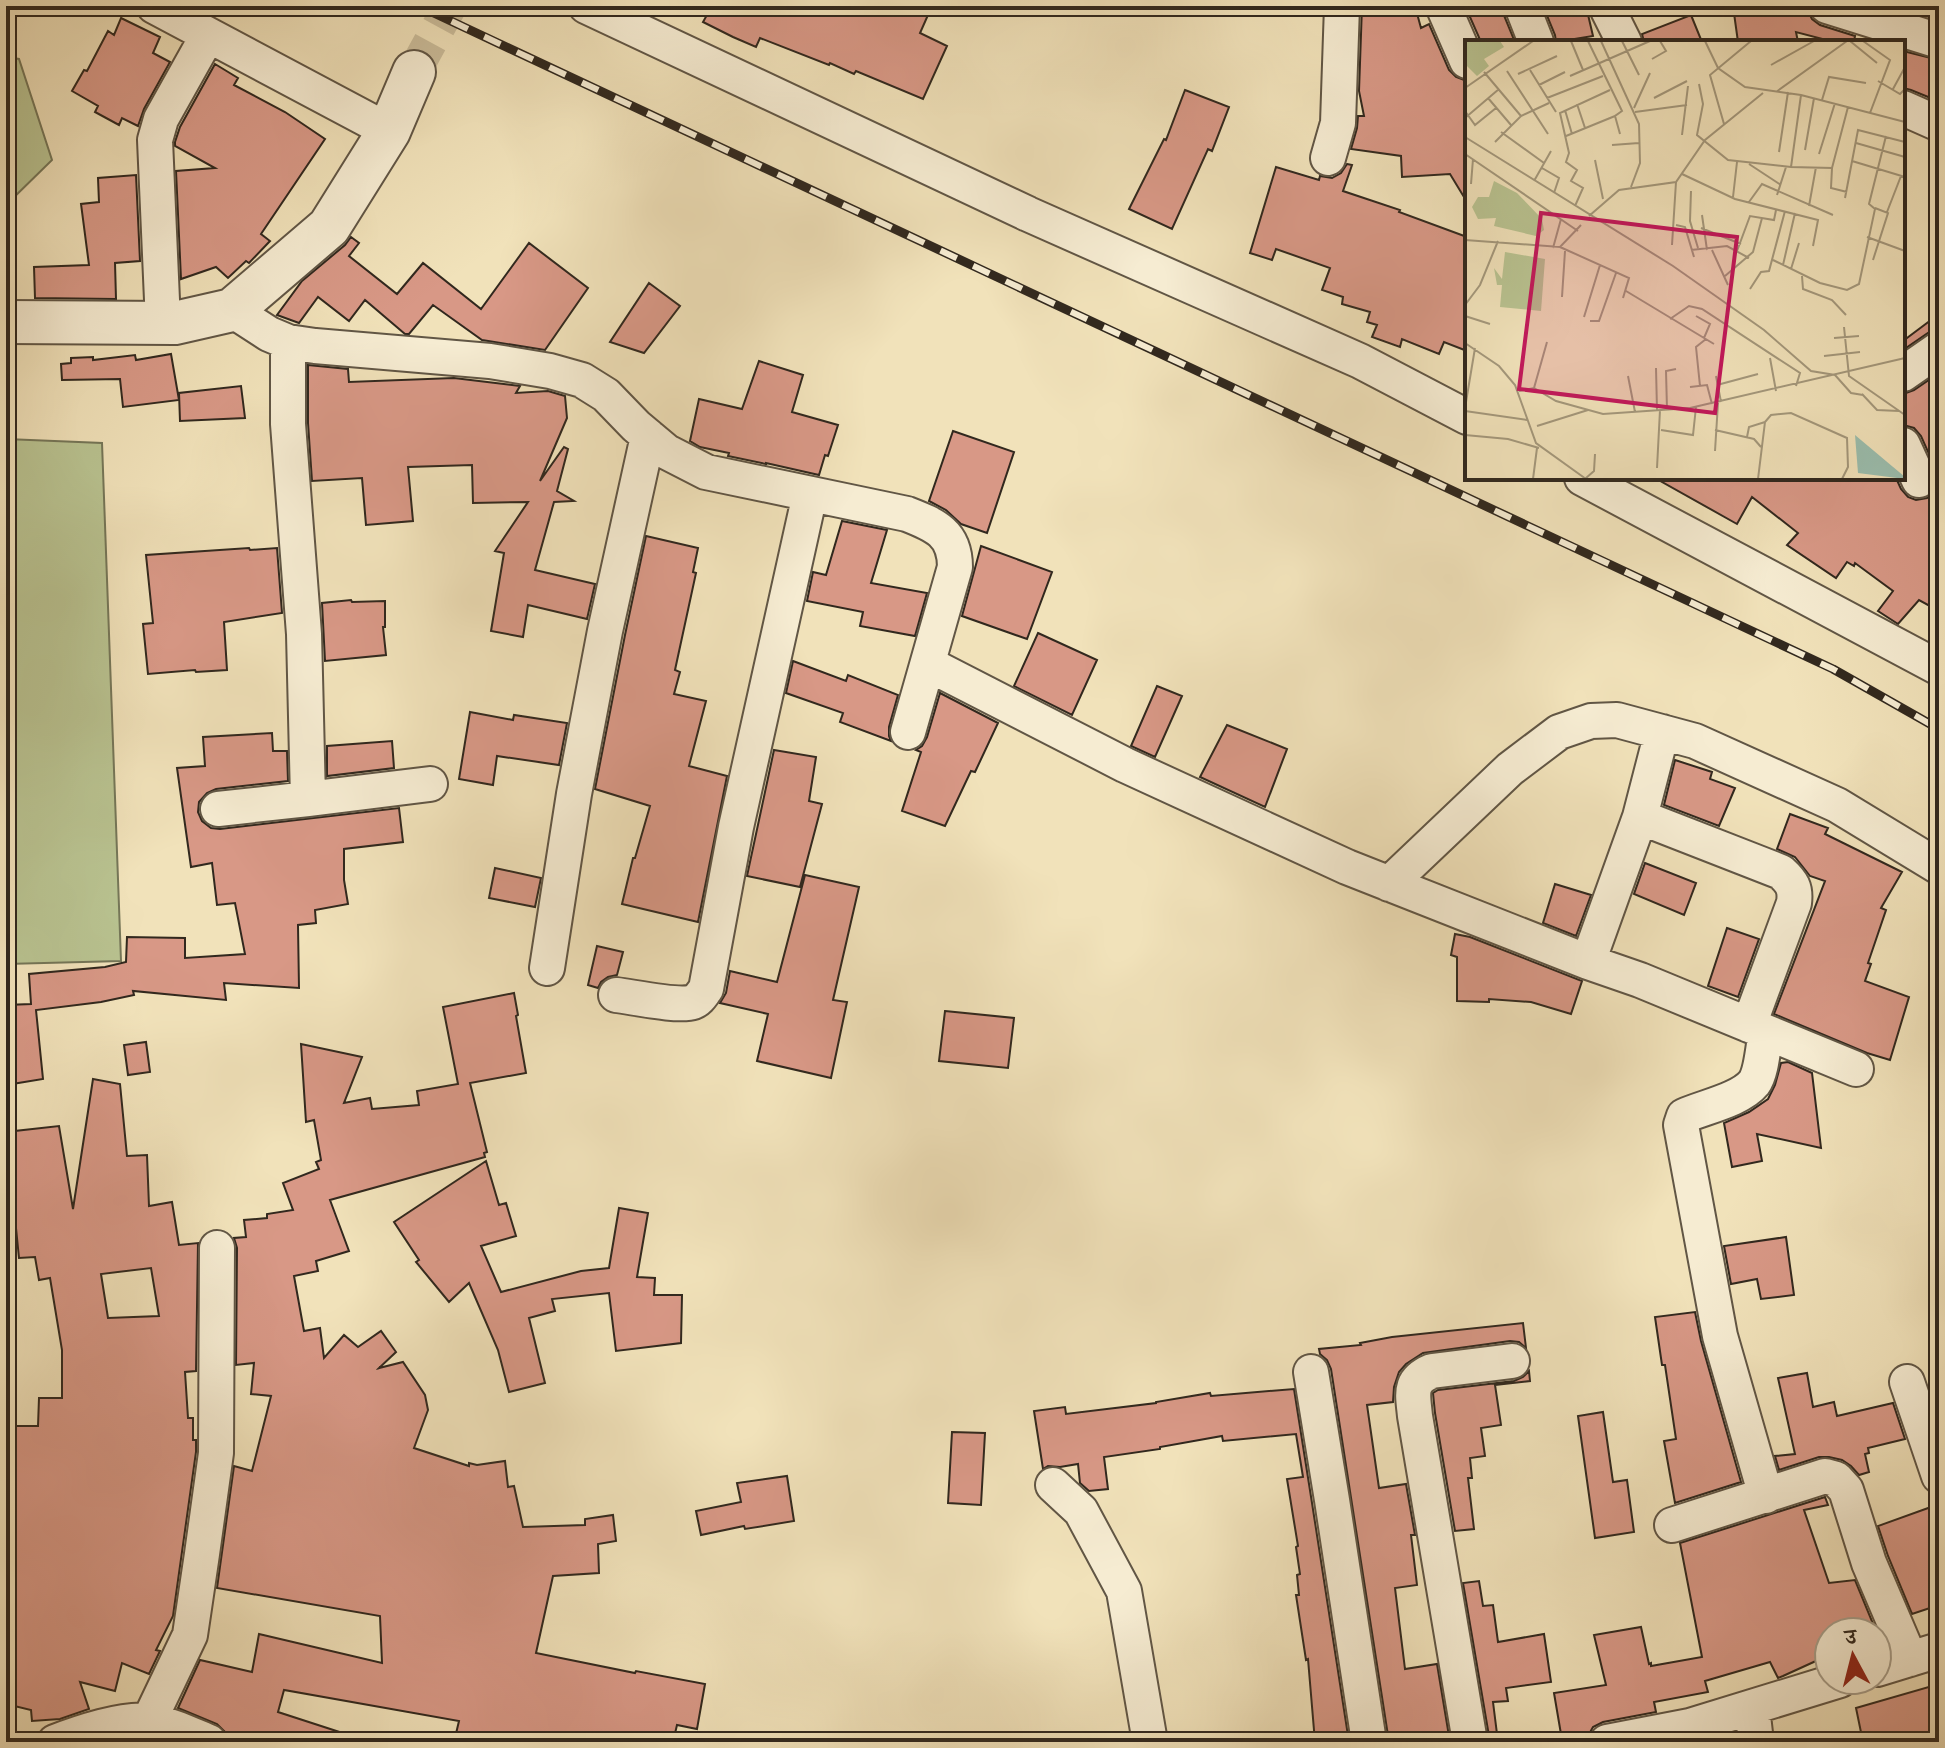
<svg xmlns="http://www.w3.org/2000/svg" width="1945" height="1748" viewBox="0 0 1945 1748" font-family="'IM FELL Great Primer','Noto Serif Devanagari',serif">
<style>
.green{fill:#b9c391;stroke:#757658;stroke-width:2}
.building{fill:#d89886;stroke:#31281e;stroke-width:2;fill-rule:evenodd}
.lines{fill:none;stroke-linecap:round;stroke-linejoin:round}
.minor-tunnel{stroke:#cbbd9b;stroke-width:34;stroke-dasharray:34 17;stroke-linecap:butt}
.minor-casing{stroke:#615645;stroke-width:38}
.tertiary-casing{stroke:#615645;stroke-width:46}
.minor{stroke:#f6ecd2;stroke-width:34}
.tertiary{stroke:#f6ecd2;stroke-width:42}
.rail-casing{stroke:#31281e;stroke-width:9}
.rail{stroke:#f6ecd2;stroke-width:6;stroke-dasharray:18;stroke-linecap:butt}
.inset-road{fill:none;stroke:#a4987c;stroke-width:2}
.view{fill:#c2185b;fill-opacity:0.15;stroke:#c2185b;stroke-width:4}
.inset-edge{fill:none;stroke:#31281e;stroke-width:4}
</style>
<rect width="100%" height="100%" fill="#f1e2ba"/>
<filter id="stains"><feTurbulence type="fractalNoise" baseFrequency=".0025" numOctaves="4"/><feColorMatrix values="0 0 0 0 .2 0 0 0 0 .09 0 0 0 0 .02 0 0 0 .5 -.17"/></filter>
<radialGradient id="worn" r=".72"><stop offset=".6" stop-color="#630" stop-opacity="0"/><stop offset="1" stop-color="#630" stop-opacity=".3"/></radialGradient>
<path class="green" d="M6,57L19,59L52,160L6,205Z
M6,439L102,443L121,961L6,964Z"/>
<path class="building" d="M712,6H906L928,15L920,33L947,46L923,99L856,71L854,74L830,63L829,65L760,38L756,47L733,37L703,22Z
M1362,6H1415L1421,28L1429,24L1449,70L1456,77L1467,81V202L1450,174L1402,177L1401,156L1351,149L1357,128L1358,116H1364L1359,91Z
M1469,6H1502L1503,13L1515,42H1481L1466,8Z
M1543,6H1586L1593,36L1556,42L1555,35Z
M1733,6H1794L1807,9L1812,19L1820,25L1855,36L1854,42H1834L1796,32L1798,42H1738Z
M1916,6H1928L1939,10V20L1914,12Z
M1691,15L1702,42H1644L1642,34Z
M121,18L160,37L153,53L170,62L144,109L138,126L122,118L119,125L95,112L98,106L72,91L84,70L87,71L108,31L114,35Z
M1903,51L1939,60L1938,101L1911,90L1903,88Z
M215,64L238,78L234,85L285,112L325,139L261,234L270,241L249,263L246,261L228,278L216,267L181,279L176,171L215,168L175,146V142L180,127Z
M1185,90L1229,107L1212,151L1208,149L1172,229L1129,209L1164,139L1166,140Z
M1347,164L1352,165L1343,191L1400,210L1399,212L1467,237V351L1444,342L1439,354L1402,339L1400,347L1372,337L1377,325L1367,322L1370,312L1342,304L1343,297L1322,290L1330,268L1276,249L1272,260L1250,253L1276,167L1319,180L1320,176L1332,178L1341,173Z
M136,175L140,261L115,263L116,299L35,298L34,267L89,265L81,204L99,202L98,178Z
M351,237L359,243L349,256L397,294L423,263L481,309L529,243L588,288L545,350L482,340L433,305L409,334H405L365,300L349,321L318,297L299,323L277,315L302,281L345,245Z
M649,283L680,306L644,353L610,342Z
M1939,314V329L1928,333L1903,350V341Z
M171,354L179,400L123,407L120,379L62,380L61,364L71,363V358L93,357V360L135,355L136,360Z
M759,361L803,375L792,412L838,425L828,456L825,455L819,475L766,463V464L728,456L729,453L700,447L690,441L699,399L742,409Z
M308,365L348,369L349,382L454,378L520,386L516,393L548,391L565,396L567,418L540,481L564,447L568,449L557,491L574,501L554,502L535,570L595,584L587,619L528,605L523,637L491,631L504,553L495,551L528,502L473,503L472,465L408,467L413,521L366,525L362,478L312,481L308,423Z
M1939,373V611L1919,600L1898,624L1878,611L1893,591L1855,563L1854,566L1847,562L1836,578L1787,545L1798,533L1752,497L1737,524L1655,478H1896L1901,489L1908,497L1916,500L1927,498L1936,491L1939,483L1937,472L1921,436L1914,428L1903,425V394L1914,390Z
M241,386L245,418L180,421L179,393Z
M953,431L1014,452L987,533L961,524L946,510L929,501Z
M842,521L887,530L871,583L927,593L915,636L860,626L863,612L807,601L813,572L826,575Z
M646,536L698,548L693,572L696,573L675,670L680,672L674,694L706,701L689,766L727,776L698,922L622,904L633,858H635L650,806L595,789L625,635Z
M981,546L1052,572L1027,639L962,616Z
M249,548L250,550L277,548L282,613L224,622L227,670L196,672L195,670L148,674L143,624L153,623L146,555Z
M351,600L352,602L385,601V627H383L386,655L325,661L322,603Z
M1038,633L1097,660L1072,715L1014,686Z
M793,661L846,681L848,675L898,695L889,727V736L891,741L840,722L843,713L786,693Z
M1157,686L1182,696L1155,757L1131,746Z
M940,693L998,723L975,772L971,771L945,826L902,811L921,752L916,750L922,746L927,737Z
M470,712L513,720L514,715L567,723L559,765L497,756L493,785L459,779Z
M1227,725L1287,749L1265,807L1200,777Z
M272,733L273,751H287L288,781L216,789L207,793L199,802L198,812L202,821L211,828L220,829L399,808L403,842L344,849V880L348,904L315,910L316,923L298,925L299,988L224,983L226,1000L133,991L134,995L101,1002L36,1010L43,1079L6,1085V1005L31,1004L29,974L105,967L126,962L127,937L185,938V958L245,954L235,903L217,905L212,863L191,867L177,768L205,766L203,737Z
M392,741L394,768L327,776V746Z
M774,750L816,757L809,801L822,804L800,887L747,876Z
M1675,760L1712,772L1710,779L1735,788L1719,826L1664,805Z
M1790,814L1828,828L1825,834L1902,872L1881,908L1886,910L1868,963L1871,964L1865,981L1909,997L1890,1060L1867,1053L1774,1014L1825,881L1810,876L1795,857L1777,849Z
M1645,863L1696,883L1684,915L1634,894Z
M495,868L541,878L535,907L489,898Z
M805,875L859,887L833,1000L847,1002L831,1078L757,1061L768,1014L720,1003L726,993L730,971L777,982Z
M1555,884L1591,895L1576,936L1543,923Z
M1727,928L1759,939L1738,997L1708,986Z
M1455,934L1470,937L1582,981L1571,1014L1531,1002L1489,999V1002L1457,1001V957L1451,955Z
M597,946L623,952L617,975L608,977L601,982L598,988L588,985Z
M514,993L518,1015L516,1016L526,1073L470,1083L487,1152L484,1153L485,1157L330,1200L349,1251L316,1261L318,1271L294,1276L304,1331L320,1328L324,1358L344,1335L358,1347L381,1331L396,1352L379,1368L403,1362L425,1395L428,1410L414,1448L469,1466V1463L477,1465L505,1461L508,1487L514,1486L523,1527L585,1525V1519L613,1515L616,1541L598,1544L599,1573L553,1576L536,1653L635,1673L636,1671L705,1684L697,1729L677,1725L673,1742H454L459,1721L284,1690L278,1712L355,1737V1742H253L227,1734L217,1724L178,1708L200,1660L252,1672L259,1634L382,1663L380,1616L217,1588L234,1466L252,1471L271,1396L251,1394L254,1363L236,1365L237,1248L234,1238L246,1237L244,1220L267,1218V1214L293,1210L283,1183L319,1169L316,1162L321,1160L314,1120L306,1122L301,1044L362,1057L344,1103L370,1098L372,1109L419,1105L417,1091L458,1084L443,1007Z
M945,1011L1014,1018L1008,1068L939,1061Z
M146,1042L150,1072L128,1075L124,1045Z
M1788,1062L1812,1073L1821,1148L1757,1134L1762,1161L1732,1167L1724,1123L1749,1112L1768,1099L1775,1085L1781,1063Z
M93,1079L120,1084L127,1156L147,1155L149,1206L172,1202L179,1245L198,1243L196,1371L185,1372L188,1418H193V1440H196V1452L173,1616L156,1650L160,1651L149,1674L122,1663L115,1691L80,1682L89,1709L60,1719L32,1721L31,1710L6,1704V1426H38L39,1398H62V1350L50,1278L39,1280L35,1257L19,1258L12,1188L6,1189V1132L59,1126L73,1209ZM151,1268L159,1316L108,1318L101,1274Z
M486,1161L499,1205L506,1203L516,1236L481,1246L501,1292L581,1271L609,1268L619,1208L648,1213L637,1277L655,1278L654,1295H682L681,1343L616,1351L609,1293L552,1299L555,1311L529,1318L545,1383L509,1392L498,1350L469,1283L449,1302L416,1262L419,1260L394,1222Z
M1786,1237L1794,1295L1761,1299L1757,1279L1731,1284L1724,1246Z
M1695,1312L1701,1341L1741,1482L1675,1503L1664,1441L1676,1439L1665,1365H1662L1655,1317Z
M1523,1323L1526,1348L1519,1342L1510,1341L1423,1353L1406,1364L1399,1372L1394,1387L1393,1402L1367,1405L1379,1488L1406,1484L1415,1535H1411L1417,1585L1395,1588L1405,1669L1437,1664L1450,1742H1389L1331,1369L1327,1360L1320,1354L1319,1349L1361,1345L1360,1343L1392,1337Z
M1529,1371L1530,1381L1495,1385L1501,1425L1481,1428L1485,1456L1470,1458L1472,1478H1468L1474,1529L1455,1531L1435,1413L1433,1393L1438,1390L1514,1381L1523,1377Z
M1807,1373L1813,1407L1834,1402L1837,1416L1893,1403L1905,1439L1868,1448L1869,1453L1865,1454L1869,1472L1859,1475L1851,1466L1842,1460L1829,1457H1819L1779,1470L1775,1456L1795,1454L1778,1378Z
M1294,1389L1312,1503L1349,1742H1315L1308,1659L1306,1660L1296,1595H1299L1297,1575L1300,1574L1296,1547L1298,1546L1287,1479L1303,1477L1296,1434L1223,1441L1222,1436L1160,1447V1449L1104,1457L1108,1489L1089,1491L1080,1483L1078,1464L1060,1467L1048,1466L1043,1469L1034,1411L1065,1407L1066,1414L1156,1403V1402L1210,1393L1211,1396Z
M1603,1412L1613,1482L1627,1480L1634,1532L1595,1538L1578,1416Z
M952,1432L985,1433L981,1505L948,1503Z
M787,1476L794,1521L745,1529L744,1526L701,1535L696,1511L741,1502L737,1483Z
M1825,1497L1828,1505L1804,1510L1829,1583L1855,1580L1876,1631L1829,1632V1655L1783,1676L1778,1678L1770,1662L1705,1681L1708,1692L1654,1702L1656,1712L1603,1722L1593,1727L1588,1736L1562,1740L1554,1693L1606,1685L1594,1635L1641,1627L1649,1664L1651,1663V1666L1702,1657L1680,1543Z
M1939,1506V1605L1912,1614L1888,1556L1878,1526L1931,1507V1508Z
M1479,1581L1483,1606L1493,1605L1498,1642L1544,1634L1551,1682L1506,1688L1508,1701L1493,1702L1498,1742H1490L1463,1583Z
M1939,1684V1742H1863L1856,1708Z"/>
<g class="lines">
<path class="minor-tunnel" d="M414,72L450,6"/>
<defs>
<path id="minor" d="M154,6L389,131
M586,6L1028,214L1360,361L1467,417
M1443,6L1467,61
M1522,6L1536,42
M1606,6L1624,42
M1827,6L1939,41
M1903,108L1939,124
M1328,158L1338,123L1342,6
M232,310L269,334L288,342L315,346L490,361L550,371L582,380L606,395L636,426L667,452L706,472L907,514C935,525 955,533 955,567L908,732
M163,323L155,140L161,119L208,35
M288,342V424L304,634L308,799
M1903,374L1939,349
M1903,445L1919,480
M1582,478L1939,668
M928,664L1125,765L1347,867L1588,962L1640,980L1856,1069
M218,809L308,799L430,784
M1640,817L1781,872C1792,882 1796,888 1794,903L1749,1025
M1389,884L1510,769L1559,732L1591,721L1617,720L1695,741L1837,805L1939,867
M1588,962L1640,817L1662,732
M547,968L574,794L605,631L648,436
M616,995C633,997 679,1007 693,1002C699,1000 702,994 706,989L736,827L810,494
M1766,1032C1763,1046 1762,1072 1754,1083C1740,1100 1704,1107 1684,1116L1681,1125L1720,1336L1766,1496
M1311,1372L1332,1500L1369,1742
M1907,1382L1939,1476
M1053,1485L1081,1511L1124,1591L1150,1742
M1672,1525L1825,1476L1836,1479L1846,1490L1869,1563L1910,1659
M1877,1669L1939,1650
M1752,1707L1756,1742
M149,1721L190,1635L202,1554L216,1453L217,1248
M55,1742C78,1733 125,1717 149,1721C170,1724 190,1734 209,1742
M1470,1742L1415,1416C1413,1394 1408,1381 1432,1371L1512,1361
M1607,1742L1690,1726L1840,1680"/>
<path id="tertiary" d="M6,322L175,323L232,310L329,227L389,131L414,72"/>
</defs>
<use href="#minor" class="minor-casing"/>
<use href="#tertiary" class="tertiary-casing"/>
<use href="#minor" class="minor"/>
<use href="#tertiary" class="tertiary"/>
<defs>
<path id="rail" d="M419,6L1833,669L1939,729"/>
</defs>
<use href="#rail" class="rail-casing"/>
<use href="#rail" class="rail"/>
</g>
<g transform="translate(1465 40)">
<rect width="440" height="440" fill="#f1e2ba"/>
<path d="M0,1H35L39,7L19,19L24,26L12,36L0,24ZM29,141L52,153L77,179L79,190L71,196L29,186L31,178L13,179L7,167L13,157H24ZM40,212L80,219L76,271L35,267L37,245H32L29,228L37,239Z" fill="#b9c391"/>
<path d="M390,395L440,437V439L393,433Z" fill="#9bbeae"/>
<path class="inset-road" d="M106,1L118,30M123,1L157,71L150,76L155,94M136,1L174,84L175,123L166,147M157,1L174,35M240,1L253,28L280,47L336,55L440,82M385,1L412,23M398,1L425,20L405,73M187,19L201,11L195,1M306,25L349,1M65,30L91,72M42,31L83,94M19,32L56,76M53,34L92,16M105,36L185,1M413,41L435,54L440,49M234,44L238,64L232,95L263,120L326,127M74,45L100,32M0,48L68,1M428,49L440,27M311,52L382,1M336,55L326,127L367,128L366,148L382,152M23,58L46,85M82,58L138,36M189,58L222,41M357,60L364,37L401,43M112,64L120,88M169,68L185,33M100,70L107,94M0,71L10,85L31,68M170,72L222,65M0,78L34,49M259,84L245,35L286,1M36,92L79,123M217,95L223,46M101,96L150,76M0,97L208,226L299,290L346,331L370,335L386,353L398,355M30,102L56,76L84,63M391,103L440,117M147,105L174,103M340,110L349,58M314,112L323,52M0,114L113,191M354,114L370,63M130,120L138,159M387,121L440,137M284,124L316,145M77,128L94,138L89,153M367,128L383,67M217,134L270,159L353,180L348,206M69,141L86,111M6,144L8,119M226,151L225,181L233,208M312,155L321,127M268,157L272,122M380,158L393,90L440,102M284,162L297,144L368,175M110,166L118,148L106,141L112,130L101,122L104,113L95,73L145,50M344,166L351,127M422,172L436,136M237,175L242,210M124,176L154,150L211,142L240,100L298,53M211,185L220,187L229,217M236,188L276,204M402,197L440,211M0,200L95,207L116,185M207,205L211,142M95,207L164,238L158,258M88,208L96,179M226,210L262,206L284,218M247,210L263,245M272,211L285,176L309,180L311,170M308,220L355,243L382,250L394,244L410,169L404,164L421,96M408,220L423,173L410,168M318,225L330,173M326,229L334,203M260,236L288,212L297,178M337,236L338,249L367,260L381,275M285,249L296,232L304,231L320,171M161,251L249,304M97,257L100,211M0,265L15,245L33,201M0,276L25,284M231,276L245,284L239,298M119,277L135,225M205,279L224,266L237,269L335,333L331,346M125,281H134L151,233M379,287L384,336L440,375M369,298L394,296M0,303L34,326L50,345L71,403L121,439M359,316L395,312M305,318L311,351M191,328L192,370M163,336L170,372M251,336L256,362M252,345L293,334M235,346L231,307L241,299M225,347L242,345L247,364M69,348L82,302M54,351L69,348L91,361L138,374L225,368L440,318M397,354L412,370L434,371M0,368L10,308M202,369L201,331L211,329M0,371L62,380M72,386L123,370M196,390L228,395L231,367M250,390L289,399L296,407M0,395L43,399L74,408M282,397L284,387L300,382M250,411L253,363M192,428L195,370M121,438L129,431L130,414M68,439L72,408M293,439L300,382L306,375L326,373L382,398L383,427L377,439"/>
<path class="view" d="M76,173L272,197L250,373L54,349Z"/>
<rect width="440" height="440" class="inset-edge"/>
</g>
<rect width="1945" height="1748" fill="none" stroke="#f1e2ba" stroke-width="32"/>
<rect x="8" y="8" width="1929" height="1732" fill="none" stroke="#31281e" stroke-width="4"/>
<rect x="16" y="16" width="1913" height="1716" fill="none" stroke="#31281e" stroke-width="2"/>
<g transform="translate(1853 1656) rotate(353)"><circle r="38" fill="#f6ecd2" stroke="#a79e8a" stroke-width="2"/>
<path d="M0-6L14 30L0 20L-14 30Z" fill="#8f2418"/>
<text y="-12" font-size="22" font-weight="bold" text-anchor="middle" fill="#31281e">उ</text>
</g>
<rect width="100%" height="100%" filter="url(#stains)"/>
<rect width="100%" height="100%" fill="url(#worn)"/>
</svg>
